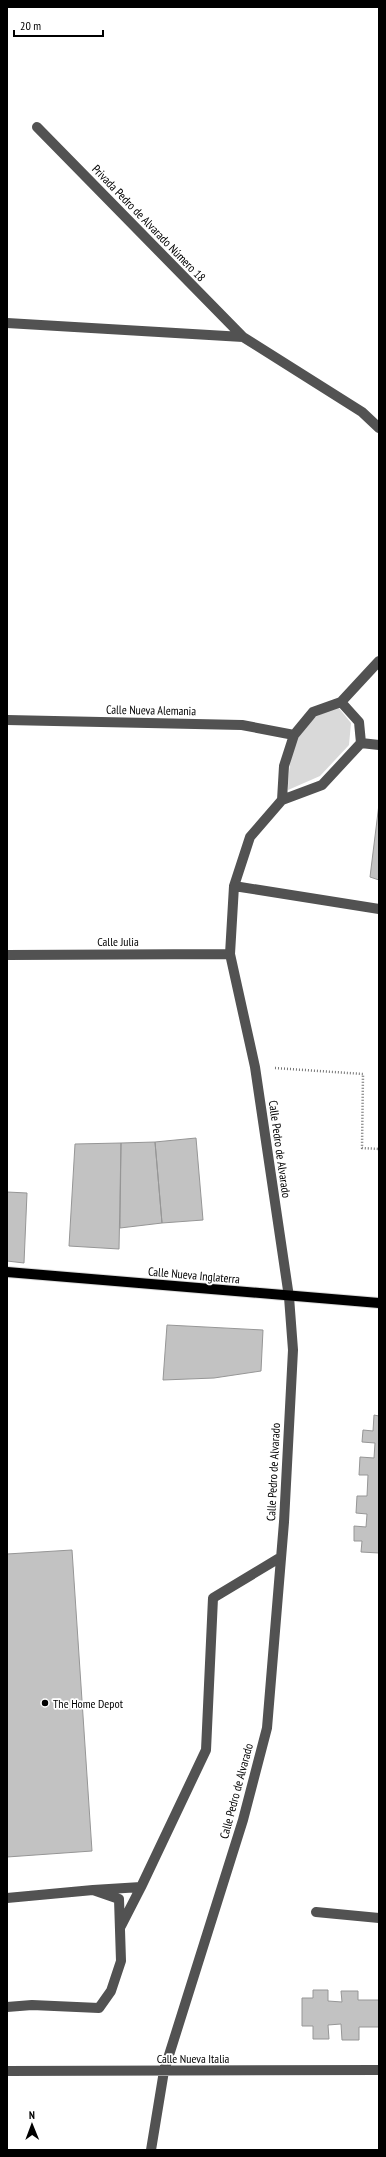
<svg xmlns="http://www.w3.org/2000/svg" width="386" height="2157" viewBox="0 0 386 2157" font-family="'PT Sans Narrow',sans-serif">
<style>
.green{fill:#d9d9d9}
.building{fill:#c2c2c2;stroke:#969696}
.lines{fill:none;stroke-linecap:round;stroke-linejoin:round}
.major-casing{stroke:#dbdbdb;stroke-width:12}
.path{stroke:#747474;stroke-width:2.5;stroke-dasharray:1 2;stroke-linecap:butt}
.minor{stroke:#525252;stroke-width:10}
.major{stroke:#000;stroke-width:10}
.poi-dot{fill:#000;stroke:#fff;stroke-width:1.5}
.labels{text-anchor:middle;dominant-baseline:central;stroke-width:3.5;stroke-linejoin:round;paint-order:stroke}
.street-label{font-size:12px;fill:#000;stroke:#fff}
.poi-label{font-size:12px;fill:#000;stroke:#fff;text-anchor:start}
</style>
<rect width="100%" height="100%" fill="#fff"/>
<path class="green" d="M338,707L351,723L349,745L320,776L288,790C289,764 291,734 315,717C322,713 331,710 338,707Z"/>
<path class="building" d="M379,804V880L370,877Z
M196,1138L203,1220L162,1223L155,1142Z
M155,1142L162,1223L120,1228L121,1143Z
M121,1143L119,1249L69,1246L75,1144Z
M7,1192L27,1193L24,1263L7,1261Z
M167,1325L263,1330L261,1371L214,1378L163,1380Z
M374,1415L379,1416V1553L361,1552L362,1541H354V1526L366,1527L367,1514L356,1513L357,1496H367L368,1475H359L360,1457L374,1458L375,1443L362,1442L363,1430L373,1431Z
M72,1550L92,1851L7,1857V1554Z
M313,1990H328V2001L342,2002L341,1991H358V2000H379V2027H359V2040H342L341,2024L328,2025L329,2039H313V2026H302V1998H313Z"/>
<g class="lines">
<defs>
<path id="major" d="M7,1272L379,1303"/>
</defs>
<use href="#major" class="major-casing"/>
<path class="path" d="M275,1068L363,1074L362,1148L379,1149"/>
<path class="minor" d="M37,127L243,337L362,412L379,428
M7,323L243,337
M7,720L242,725L294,735
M361,743L379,745
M282,800L284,766L294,735L313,712L341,702L379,661
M234,886L379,909
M7,955L230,954
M93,1890L141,1887L206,1750L213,1598L281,1557
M7,1898L93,1890L119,1899L121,1961L111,1991L99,2008L32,2005L7,2007
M316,1912L379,1918
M121,1926L141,1887
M7,2071L379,2070
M151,2150L164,2071L243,1820L267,1728L284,1522L293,1350L289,1297L255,1067L230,954L234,886L250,837L282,800L322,785L361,743L359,722L341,702"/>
<use href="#major" class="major"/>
</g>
<circle class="poi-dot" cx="45" cy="1703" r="4"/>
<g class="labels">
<g class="street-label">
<text transform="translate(149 223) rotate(46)">Privada Pedro de Alvarado Número 18</text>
<text transform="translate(151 710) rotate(1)">Calle Nueva Alemania</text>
<text x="118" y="941">Calle Julia</text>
<text transform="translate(280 1149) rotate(82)">Calle Pedro de Alvarado</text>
<text transform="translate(194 1275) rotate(5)">Calle Nueva Inglaterra</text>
<text transform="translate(273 1472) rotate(-87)">Calle Pedro de Alvarado</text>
<text transform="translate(236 1791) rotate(-75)">Calle Pedro de Alvarado</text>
<text x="193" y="2058">Calle Nueva Italia</text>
</g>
<g class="poi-label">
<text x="53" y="1703">The Home Depot</text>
</g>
</g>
<rect width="386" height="2157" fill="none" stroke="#000000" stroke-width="16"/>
<g transform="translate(32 2125) rotate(359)" stroke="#ffffff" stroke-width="3" paint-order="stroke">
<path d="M0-3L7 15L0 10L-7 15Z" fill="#000000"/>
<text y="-6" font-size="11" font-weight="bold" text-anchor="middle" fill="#000000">N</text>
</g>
<path d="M14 30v6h89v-6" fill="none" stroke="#000000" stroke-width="2"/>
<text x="20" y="30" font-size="12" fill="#000000" stroke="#ffffff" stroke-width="3" paint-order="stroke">20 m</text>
</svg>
